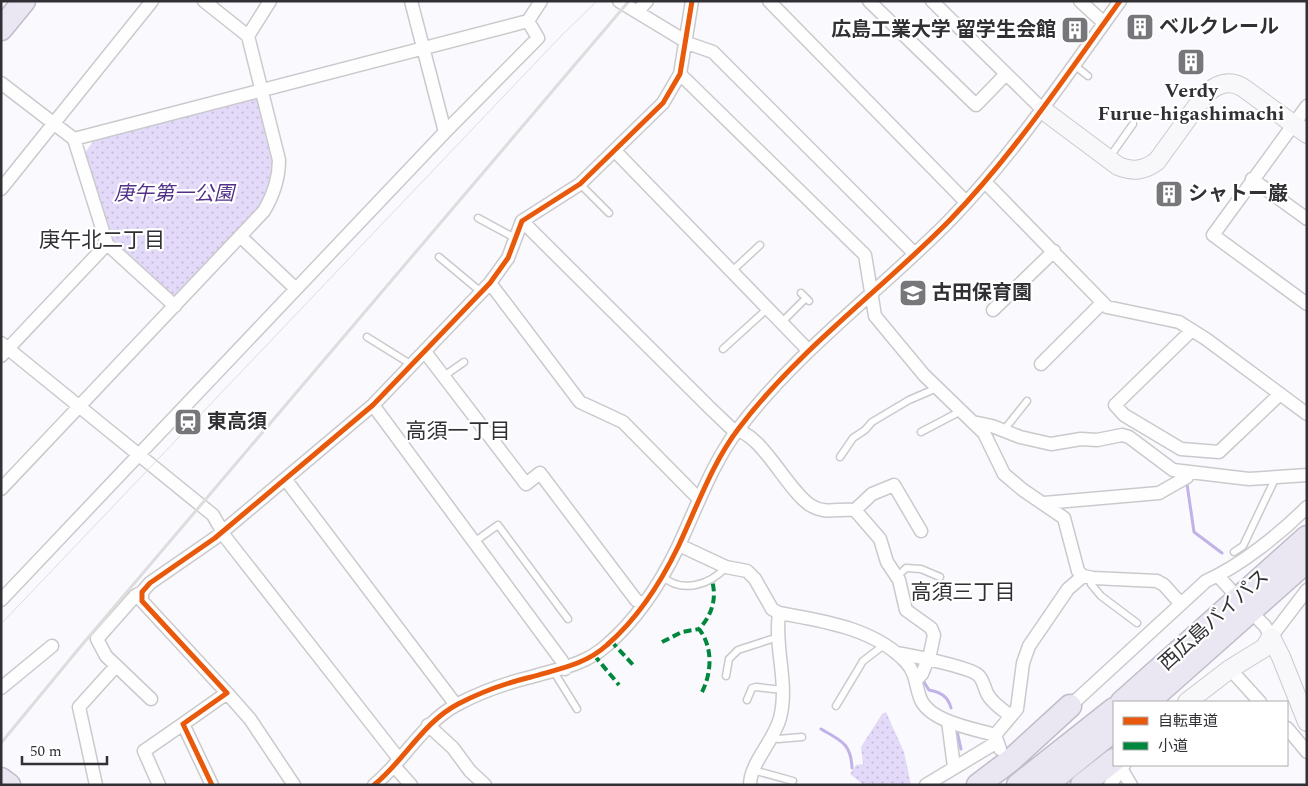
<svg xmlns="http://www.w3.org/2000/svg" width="1308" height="786" viewBox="0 0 1308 786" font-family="Spectral,'Noto Sans JP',serif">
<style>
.park{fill:url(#park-dots)}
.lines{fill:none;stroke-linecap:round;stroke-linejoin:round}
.stream{stroke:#c1b2e7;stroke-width:3}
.lane-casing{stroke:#cacacd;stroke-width:9}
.street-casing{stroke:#cacacd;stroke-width:15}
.secondary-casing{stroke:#cacacd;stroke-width:20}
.highway-casing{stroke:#c0bcca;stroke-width:25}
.lane{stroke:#fefeff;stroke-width:6}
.street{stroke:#fefeff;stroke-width:12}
.secondary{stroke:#f8f7fa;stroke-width:18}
.highway{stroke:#ebe7f2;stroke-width:22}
.tram{stroke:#ddddde;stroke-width:1}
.rail{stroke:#ddddde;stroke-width:3}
.quiet{stroke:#00873e;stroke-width:4;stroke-dasharray:8 4;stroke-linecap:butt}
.cycleway-casing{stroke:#fff;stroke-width:8}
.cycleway{stroke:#e8590c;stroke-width:5}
.labels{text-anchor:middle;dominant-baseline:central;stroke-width:4.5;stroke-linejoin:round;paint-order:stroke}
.poi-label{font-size:20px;font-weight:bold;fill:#313034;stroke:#fff;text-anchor:start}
.park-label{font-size:20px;font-style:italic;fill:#533188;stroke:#fff}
.street-label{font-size:20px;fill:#313034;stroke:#fff}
.neighbourhood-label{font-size:21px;fill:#313034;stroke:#fff}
</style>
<defs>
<pattern id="park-dots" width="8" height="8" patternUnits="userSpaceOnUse" patternTransform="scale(1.25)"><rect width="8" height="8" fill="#e3daf9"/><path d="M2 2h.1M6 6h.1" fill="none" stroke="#c3bbd6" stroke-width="1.8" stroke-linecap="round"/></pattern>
</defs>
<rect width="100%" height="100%" fill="#faf9fd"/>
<path class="park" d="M255,99L260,101L274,157V171L265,201L177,297L172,296L111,239L84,154L95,139Z
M886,712L904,752L911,785H864L850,774L856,765L863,764L861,747L882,714Z"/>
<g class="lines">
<path class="stream" d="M1187,484L1194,532L1222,553
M922,679L929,690C940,692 948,696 951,708
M821,729C841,741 851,743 852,768
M957,731L961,749"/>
<defs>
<path id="lane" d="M1074,65L1088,76
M1109,158L1133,124
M580,184L609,213
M478,218L515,238
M439,257L481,292
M731,272L760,245
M801,293L809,301
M781,323L806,298
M367,337L412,365
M723,349L767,309
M444,376L464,362
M1004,430L1027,401
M921,432L961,411
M840,457L853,438L865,430L872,422L909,400L937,388
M474,542L498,525L568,619
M1234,552L1243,546L1275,479
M662,576C682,594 710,585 726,567
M897,577L906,568L921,569L940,577
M1093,578L1091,584L1101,596L1137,623
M554,672L577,709
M726,676L729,659L738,650L778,637
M747,700L752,688L756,687L783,690
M836,706L863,661L884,645
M772,737L778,739L802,737
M753,770L793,781"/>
<path id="street" d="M411,1L445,132
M619,1L690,44L713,52L914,253
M769,1L966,202
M869,1L976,105L1006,74
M932,1L1043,110
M1080,1L1104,23
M638,11L647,1
M248,36L270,1
M680,74L865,255L875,316L924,375L984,433L1004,474L1023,490L1064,518L1078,571L1083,576L1093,578L1157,581L1164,585L1180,603
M1,83L74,139L107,244L175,306
M1307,106L1213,235L1307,304
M74,139L528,21L541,1
M615,151L808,350
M1252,179L1307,219
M985,182L1107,307L1179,322L1206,339L1307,414
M1,189L152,1
M522,221L710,408L732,429C761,431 786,489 810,505C826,515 838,508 855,510L880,539L887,562L899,580L906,610L931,628L934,635L930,654L922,674L917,679
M240,236L296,289
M490,283L580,402L623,422L695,495L700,497
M993,310L1054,251
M1192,330L1115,405L1124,415L1181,449L1219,452L1279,395
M1,343L213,515L226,538L399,759
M425,352L526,484L540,473L636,600L643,604
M1,356L107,244
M1041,364L1102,303
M373,405L562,661L565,669
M973,422L992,426L1020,437L1051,444L1081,439L1097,440L1122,435L1129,437L1173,470L1249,479L1307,475
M286,480L456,705
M1,489L264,211C274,194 279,179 279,160L248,36L204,1
M1044,503L1159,493L1187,477L1190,472
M855,510L872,494L894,485L921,531
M679,545L726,567L747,571L755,579L772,609L779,613C774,648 789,683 780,718C774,741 750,763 750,785
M1218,576L1230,589
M142,592L135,596L97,639L106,656L151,699
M1,600L445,132L538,38L528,21
M779,613C823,621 874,628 906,662C917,674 915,686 921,700C931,722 975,729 995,735
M1258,619L1265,626L1271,637L1307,590
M896,653C910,655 969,667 978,675C984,680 984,689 988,695C993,704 1003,710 1011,716
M1230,669L1260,702
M1,688L52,646
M227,693L250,719L294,785
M1070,706L1206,581C1240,566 1280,534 1307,507
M948,721L954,767
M428,725L453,748L470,771L485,785
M1287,728L1307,752
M1000,749L995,735L1017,709L1023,663L1029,646L1068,589L1083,576
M394,766L411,785
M1122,770L1131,785
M96,785L79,707L116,666
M159,785L144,751L183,724
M212,785L183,724L227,693L142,601V592L150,583L215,538L373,405L490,283L508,258L522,221L580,184L663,103L680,74L692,1
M374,785C405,760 422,723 458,704C481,692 506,683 531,677C558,669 585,665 607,645C637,619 661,582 678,547C697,507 712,463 739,428C799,349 880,291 949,221C1014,154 1065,77 1120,1
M926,785L997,742
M1110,785L1124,765"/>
<path id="secondary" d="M1043,110L1118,166C1133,172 1144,171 1157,161L1204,96C1215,85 1227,79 1242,87L1307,134
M1187,702L1230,669L1264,648L1271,637L1281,657L1307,722"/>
<path id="highway" d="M1,29L24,1
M1122,702L1307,537
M1148,702L1307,561
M1,779L9,785
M978,785L1011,760L1070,706
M1018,785L1114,709
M1046,785L1114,730
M1082,785L1114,760"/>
</defs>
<use href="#lane" class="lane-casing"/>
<use href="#street" class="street-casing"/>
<use href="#secondary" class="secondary-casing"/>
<use href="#highway" class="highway-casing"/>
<use href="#lane" class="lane"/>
<use href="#street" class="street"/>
<use href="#secondary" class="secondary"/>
<use href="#highway" class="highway"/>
<path class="tram" d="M1,624L562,35L597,1"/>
<path class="rail" d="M1,743L81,646L629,1"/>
<path class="quiet" d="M611,641L635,667
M662,642L682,632L699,629
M594,655L619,685
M702,692C712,672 713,647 699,629C712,615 717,599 712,580"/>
<defs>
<path id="cycleway" d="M212,785L183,724L227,693L142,601V592L150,583L215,538L373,405L490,283L508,258L522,221L580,184L663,103L680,74L692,1
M374,785C405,760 422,723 458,704C481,692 506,683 531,677C558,669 585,665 607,645C637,619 661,582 678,547C697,507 712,463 739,428C799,349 880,291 949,221C1014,154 1065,77 1120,1"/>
</defs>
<use href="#cycleway" class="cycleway-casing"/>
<use href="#cycleway" class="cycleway"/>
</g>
<defs>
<symbol id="building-square" viewBox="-11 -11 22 22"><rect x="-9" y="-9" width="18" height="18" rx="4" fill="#77767a" stroke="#fff"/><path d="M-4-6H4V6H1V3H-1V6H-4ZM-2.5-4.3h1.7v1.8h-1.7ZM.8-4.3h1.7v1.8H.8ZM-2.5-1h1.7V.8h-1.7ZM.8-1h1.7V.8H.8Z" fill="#fff"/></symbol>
<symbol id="school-square" viewBox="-11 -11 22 22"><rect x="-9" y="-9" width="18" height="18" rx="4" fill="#77767a" stroke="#fff"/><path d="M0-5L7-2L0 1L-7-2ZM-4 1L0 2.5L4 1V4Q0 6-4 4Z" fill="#fff"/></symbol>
<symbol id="station-square" viewBox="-11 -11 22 22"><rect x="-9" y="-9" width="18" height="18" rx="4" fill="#77767a" stroke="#fff"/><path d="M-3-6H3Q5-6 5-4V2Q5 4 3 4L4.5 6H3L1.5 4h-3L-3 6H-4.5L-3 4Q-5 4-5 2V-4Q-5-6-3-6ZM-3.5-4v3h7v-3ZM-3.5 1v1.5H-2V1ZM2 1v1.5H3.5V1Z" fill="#fff"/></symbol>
</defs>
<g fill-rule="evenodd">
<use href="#building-square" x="1124" y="11" width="32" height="32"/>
<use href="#building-square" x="1059" y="14" width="32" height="32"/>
<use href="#building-square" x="1175" y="46" width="32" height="32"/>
<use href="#building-square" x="1153" y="178" width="32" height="32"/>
<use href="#school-square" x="897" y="277" width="32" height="32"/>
<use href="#station-square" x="172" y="406" width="32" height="32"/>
</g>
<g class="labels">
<g class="poi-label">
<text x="1159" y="27">ベルクレール</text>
<text x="1056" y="30" text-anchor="end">広島工業大学 留学生会館</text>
<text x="1191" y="91" text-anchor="middle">Verdy<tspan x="1191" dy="23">Furue-higashimachi</tspan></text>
<text x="1188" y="194">シャトー巌</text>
<text x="932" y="293">古田保育園</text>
<text x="207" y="422">東高須</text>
</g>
<g class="park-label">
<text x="174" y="194">庚午第一公園</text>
</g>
<g class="street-label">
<text transform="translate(1214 620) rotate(-42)">西広島バイパス</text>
</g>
<g class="neighbourhood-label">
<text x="102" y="241">庚午北二丁目</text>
<text x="458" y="432">高須一丁目</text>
<text x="963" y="593">高須三丁目</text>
</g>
</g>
<rect width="1308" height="786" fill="none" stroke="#313034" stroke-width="5"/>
<rect x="1113" y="701" width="175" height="65" fill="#ffffff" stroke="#adacae"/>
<rect x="1123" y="717" width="25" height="8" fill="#e8590c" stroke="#adacae"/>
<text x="1158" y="726" font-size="15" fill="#313034">自転車道</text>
<rect x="1123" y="742" width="25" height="8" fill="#00873e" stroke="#adacae"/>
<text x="1158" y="751" font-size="15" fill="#313034">小道</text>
<path d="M22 756v8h85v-8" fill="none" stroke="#313034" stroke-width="2.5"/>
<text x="30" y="756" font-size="15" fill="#313034" stroke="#ffffff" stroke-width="4" paint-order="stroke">50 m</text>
</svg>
